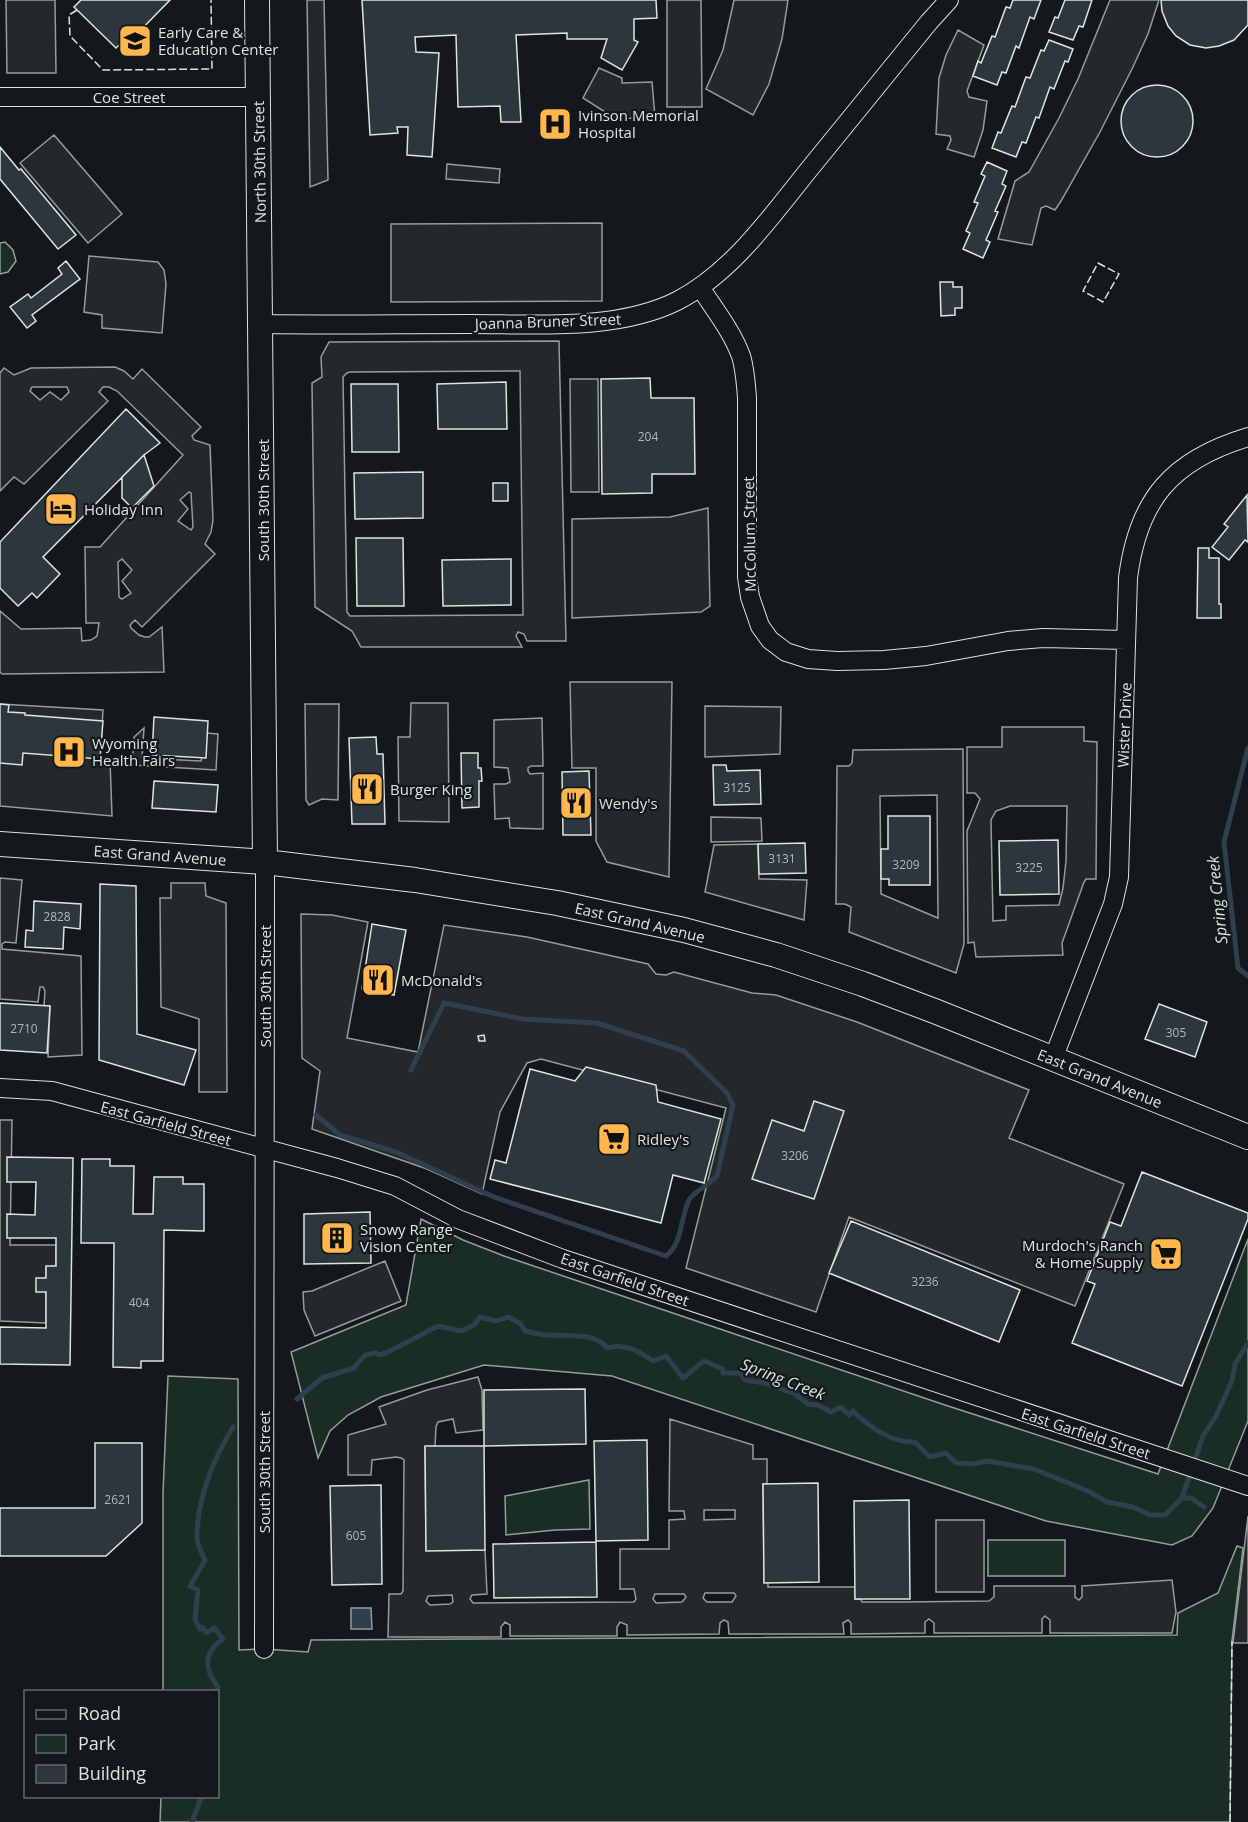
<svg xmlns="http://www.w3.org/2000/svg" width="1248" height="1822" viewBox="0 0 1248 1822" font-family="'Open Sans',sans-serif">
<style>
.green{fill:#1a2d24;stroke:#939e99;stroke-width:1.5}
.parking{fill:#24282b;stroke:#939e99;stroke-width:1.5;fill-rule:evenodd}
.water{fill:#2f3f4d;stroke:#939e99;stroke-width:1.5}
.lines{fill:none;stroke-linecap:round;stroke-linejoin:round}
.stream{stroke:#2f3f4d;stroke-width:5}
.building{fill:#2c363c;stroke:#d8e6dc;stroke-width:1.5}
.minor-casing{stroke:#d8e6dc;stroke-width:20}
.major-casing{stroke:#d8e6dc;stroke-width:26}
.minor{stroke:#14181c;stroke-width:18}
.major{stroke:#14181c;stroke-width:24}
.fence{stroke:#d8e6dc;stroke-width:1.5;stroke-dasharray:8 3;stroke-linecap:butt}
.labels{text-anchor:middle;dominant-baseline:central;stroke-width:4.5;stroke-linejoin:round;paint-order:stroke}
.number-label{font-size:12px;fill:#adbab4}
.poi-label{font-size:15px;fill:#d8e6dc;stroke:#14181c;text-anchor:start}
.street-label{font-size:15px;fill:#d8e6dc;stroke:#14181c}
.water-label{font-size:16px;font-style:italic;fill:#d8e6dc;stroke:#14181c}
</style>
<rect width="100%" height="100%" fill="#14181c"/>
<path class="green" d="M5,242L13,250L16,261L8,272L0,274V243Z
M421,1219L463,1240L504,1256L945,1405L1158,1474L1248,1239V1421L1213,1508L1192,1536L1172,1545L1046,1521L612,1376L484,1365L381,1397L348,1415L330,1431L318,1458L291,1352L406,1305Z
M168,1376L238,1379L239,1650L264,1649L308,1652L311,1640L1177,1635L1178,1613L1218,1593L1237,1546L1243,1548L1232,1641L1230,1822H160L161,1797L218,1796V1692L163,1691V1493Z
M589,1480L590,1529L555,1530L506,1535L505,1496Z
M988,1540H1065V1576H988Z"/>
<path class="parking" d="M6,0H55L56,73H7Z
M307,0H324L328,180L310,187Z
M667,0H701L702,107H667Z
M734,0H788L782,39L769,84L753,115L706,89L723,50Z
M1110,0H1159L1148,34L1132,69L1100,132L1061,201L1055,210L1046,206L1041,208L1032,245L998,239L1015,181L1029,172L1059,118L1078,79Z
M958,30L984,45L967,91L969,97L987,101L983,130L974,157L947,149L951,140L950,136L936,134L939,78L946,55Z
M599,68L622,78V83L652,82L655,117L616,119L583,98Z
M54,135L122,214L88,243L20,163Z
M447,164L500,169L499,183L446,179Z
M602,223V301L391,302V224Z
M89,256L158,262L164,270L166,284L162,333L102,328V315L84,312Z
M559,341L566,641H527L524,634L518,632L516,636L522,647H361L352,631L315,607L312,383L322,377L321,357L329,342ZM520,371L523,615L350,616L347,612L343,377L347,373L350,372Z
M115,367L124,371L133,379L142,369L201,427L192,436L194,440L210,445L213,520L211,532L205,544L215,554L142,627L135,620L130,625L131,628L139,635L145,637H149L162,627L164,672L2,674L0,672V611L21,629L81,628L82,641L91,640L97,636L99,623H86L85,547H100L183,455L117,391L109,387H103L99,392L108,401L24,484L14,477L0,491V373L4,368L14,375L31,368ZM32,387H67L69,392L61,400L50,392L40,400L30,391ZM189,492L191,493L193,527L191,530L178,521L188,509L180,500ZM122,559L132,570L122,581L131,593L122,599L119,597L118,562Z
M570,379H598L599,492H571Z
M708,508L710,606L701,612L572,618V519L670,517Z
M570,682H672L669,877L607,862L596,841V768H572Z
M411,703H448L449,822L399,821L398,737H410Z
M0,704L103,710L100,759L110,760L112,816L0,806Z
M339,704L338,800L322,799L309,805L306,800L305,704Z
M705,706L781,707L780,754L705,757Z
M542,718L543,766H531L528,768V771L530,774L543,773V829L510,828L509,818L495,819L494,784H506L510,782L508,768L494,767V720Z
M1002,727H1084V741L1097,742L1096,879H1086L1084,882L1062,943L1063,955L976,957L974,942L968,943L967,831L980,799L975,793H967V747H1002ZM1010,806H1067L1066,861L1063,888L1059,905L1006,906V920L993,921L991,820L996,811Z
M144,728L142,758L201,761L207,733L218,734L216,770L132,765L134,737Z
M963,749L964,944L956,973L849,932L851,907L845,904H836L837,766H849L852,763L853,750ZM937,795L938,917V918L881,894L880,796Z
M711,817L761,818L762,841L711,842Z
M758,844L759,879L807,880L804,920L705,892L714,845Z
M0,878L22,880L16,943L5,942L2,944V949L81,956L82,1055L48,1057L50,1006H44L45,991L43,987H40L38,1002L0,999Z
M171,883H205L206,896L226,903L227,1092H199V1019L161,1007L160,898H171Z
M301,914L332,915L368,922L347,1038L418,1052L444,925L527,937L648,964L656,974L666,975L674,972L752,993L776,995L857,1022L1029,1090L1009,1138L1124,1184L1075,1306L849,1217L816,1312L686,1268L726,1108L541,1059L527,1063L500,1112L482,1194L427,1169L312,1129L320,1071L302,1058Z
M0,1120H12L10,1245H56V1266L46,1267V1323L0,1321Z
M385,1261L401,1301L315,1336L304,1310L303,1292L312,1291Z
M478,1377L482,1390L483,1430L456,1433L453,1419L438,1422L436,1427L435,1446L425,1447L426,1550H485L487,1594L472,1595L470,1599L473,1603L634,1602L636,1599L634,1589H620V1549H669V1520L685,1519L684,1511H669L670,1419L753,1445V1459H767V1484H763L764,1582H768V1587H855V1599H861L862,1602H903L989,1601L994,1597V1586H1075V1597L1079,1600L1082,1597V1586L1172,1580L1176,1612L1172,1633H1050V1620L1045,1616L1042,1619V1633H934V1623L929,1619L925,1622V1633L851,1634V1623L848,1620L843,1623L844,1634H729L728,1622L724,1620L720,1623L719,1634L627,1635V1625L620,1622L617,1627V1636H510V1625L505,1622L501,1627V1637H388L389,1594H401L403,1591L404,1460L401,1458L396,1457L372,1460L371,1475H348V1435L386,1424L379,1407L427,1390ZM704,1510H735V1519L704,1520ZM705,1593H734L736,1596L732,1602H707L703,1598ZM655,1594H684L686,1597L682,1602L656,1603L653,1599ZM452,1595L453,1602L450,1604L430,1605L426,1601L428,1596Z
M1248,1516V1643H1233Z
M936,1520H984V1592H936Z"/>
<path class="water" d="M351,1608H371L372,1629H351Z"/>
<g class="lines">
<path class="stream" d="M1248,748L1224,842L1238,968L1248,976
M316,1115L340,1135L396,1152L494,1197L666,1256C683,1243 680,1218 689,1200C693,1192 710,1184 717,1176L733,1105L727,1093L684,1051L597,1023L523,1019L444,1003L411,1070
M297,1399L322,1378L354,1368L365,1355L375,1353L379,1355L386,1353L438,1326L461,1331L474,1325L480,1317L496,1321L508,1317L520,1323L525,1331C533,1333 541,1335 549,1335C566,1336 595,1332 607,1348C624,1343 639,1351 653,1361L666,1356L683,1378L704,1361L723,1369V1373H740L745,1380L765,1383L795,1394L808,1404L818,1405L831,1412L841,1407L849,1415L853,1411C869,1427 892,1443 915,1442L930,1457L946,1453L956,1463L973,1464L987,1461L1034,1469L1088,1491L1107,1502L1133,1507L1150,1515H1165L1182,1498L1203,1436L1216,1416L1232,1381L1235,1364L1248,1343
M1182,1498H1191L1204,1507
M216,1692L218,1687C204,1669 203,1653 223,1639L214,1628L207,1633L202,1627L200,1629L195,1620L198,1590L190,1586L205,1560C202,1553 197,1545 197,1538C197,1499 213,1460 233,1427
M192,1822L202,1796"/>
</g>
<path class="building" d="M81,0H170L131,40L128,37L116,48L74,7Z
M362,0H656L657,18L634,19V40L638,42L622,70L601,58L607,39H567V33L516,35L521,122H501L500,106L458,107L456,35L415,37L416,52L439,53L432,157L407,155L408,127H397L398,133L370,135Z
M1013,0H1041L1034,19L1030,17L1019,48L1016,46L1006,73L1002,72L997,85L973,76L978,61L981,63L992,36L995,37L1006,7L1010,8Z
M1065,0H1092L1083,27L1079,26L1073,40L1049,32L1055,17L1058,18Z
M1161,0H1248V25L1234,40L1219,46L1206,48L1190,45L1176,36L1168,26L1162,11Z
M1049,40L1073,49L1068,62L1065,61L1054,89L1050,87L1039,118L1036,117L1026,143L1022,142L1016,157L992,148L998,132L1001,133L1012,106L1015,107L1026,77L1030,78L1041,50L1044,51Z
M1121 121a36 36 0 1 1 72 0a36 36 0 1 1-72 0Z
M0,147L19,170L21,169L76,235L58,249L0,179Z
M987,162L1007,171L1002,184L1006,186L995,211L998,212L986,240L990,242L983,258L963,249L970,233L966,231L978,203L974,202L985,176L981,174Z
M66,261L80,279L32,315L36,321L27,328L10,307L28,294L31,298L62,274L58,268Z
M940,282H953V287H962V308H955V315L941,316Z
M650,378L651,398H694L695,474H652V493L602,494L601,379Z
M506,382L507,429H438L437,384Z
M351,384H398L399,452H352Z
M126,409L160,443L144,455L43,557L60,574L37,598L32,593L18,606L0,588V542Z
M144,455L154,486L132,508L122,498V477Z
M423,472V518L355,519L354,473Z
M493,483H508V501H493Z
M1247,495L1248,542L1245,540L1229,560L1212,547L1228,527L1224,524Z
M356,538H403L404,606H357Z
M1198,548H1209V558H1219V604H1221V618H1197Z
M511,559V605L443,606L442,560Z
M0,704L9,705L8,712L25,713V715L103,721L100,759L23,753L22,765L0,763Z
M154,717L208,721L206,758L152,755Z
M376,737L377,754H383L385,824H352L349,738Z
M461,753H478V768H481L482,781H479V807L462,808Z
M713,765H726L727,771L760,770L761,804L714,805Z
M589,771L591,835H563L562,772Z
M154,781L218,785L216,812L152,808Z
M888,816H930V885H889V879H881V849H888Z
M1058,840L1059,894L1000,895L999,841Z
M805,843L806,873L759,874L758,844Z
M100,884L136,886L137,1034L196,1050L184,1085L99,1060Z
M34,901L81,904L80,929L64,927L63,949L25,947L26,930L33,931Z
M372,924L406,930L394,995L362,989Z
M0,1003L50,1006L47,1053L0,1050Z
M1159,1004L1207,1022L1195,1057L1145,1039Z
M484,1035L485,1041H479L478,1036Z
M586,1067L656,1085L658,1102L721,1119L704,1183L673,1175L661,1223L490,1179L495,1160L506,1163L530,1069L575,1081Z
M814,1101L844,1111L814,1199L752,1179L772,1120L804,1131Z
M7,1157L73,1158L70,1365L0,1364V1327L46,1328V1292H36V1278H46V1266H56V1238H7V1214L35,1215L36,1182H7Z
M82,1159H110V1166H134L133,1214H153L154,1177H183V1184H204V1231L164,1230L163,1361H141V1368L113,1367L114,1243H81Z
M1142,1172L1248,1213V1219L1182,1386L1072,1343L1095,1284L1087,1281L1110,1222L1121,1226Z
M370,1212L371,1263L304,1264V1214Z
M851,1221L1020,1290L999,1342L829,1273Z
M585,1389L586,1444L484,1446V1390Z
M647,1440L648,1540L596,1541L594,1441Z
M95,1443H142V1523L106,1556H0V1508H95Z
M425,1446H484L485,1550L426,1551Z
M818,1483L819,1582L764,1583L763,1484Z
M381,1485L382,1584L332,1585L330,1486Z
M909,1500L910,1599H855L854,1501Z
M596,1542L597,1597L494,1598L493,1544Z"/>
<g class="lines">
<defs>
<path id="minor" d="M0,97H258
M700,287C714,309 732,331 741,356C745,369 746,384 747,398V577L750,597L760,626L770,640L786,652L808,659L837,661L884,660L926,656L1008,641L1043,638L1126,640
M261,324C331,325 401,324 471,324C536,324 617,331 677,301C733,272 772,215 811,167C850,119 889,71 929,22L949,0
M1053,1059L1113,904L1119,877L1128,578C1138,499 1172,460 1248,437
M0,1088L52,1091L337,1168L395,1186L458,1219L563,1259L1248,1486
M264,1649L265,862"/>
<path id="major" d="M257,0L265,862
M0,844L265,862L415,880L557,903L684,930L776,955L863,984L937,1012L1248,1137"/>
</defs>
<use href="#minor" class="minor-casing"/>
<use href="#major" class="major-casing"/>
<use href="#minor" class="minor"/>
<use href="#major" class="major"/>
<path class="fence" d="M77,10L69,15L70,36L103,70L212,69L211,0
M1098,263L1119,274L1103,302L1083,291Z
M1230,1822L1232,1641"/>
</g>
<defs>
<symbol id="school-square" viewBox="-11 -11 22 22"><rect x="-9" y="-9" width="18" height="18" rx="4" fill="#ffb74d" stroke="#14181c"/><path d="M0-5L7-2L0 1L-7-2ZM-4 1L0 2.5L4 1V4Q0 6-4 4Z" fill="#111"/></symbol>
<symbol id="hospital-square" viewBox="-11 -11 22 22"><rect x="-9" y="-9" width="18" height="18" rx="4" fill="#ffb74d" stroke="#14181c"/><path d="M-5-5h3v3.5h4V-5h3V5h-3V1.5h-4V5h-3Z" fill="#111"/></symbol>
<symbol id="hotel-square" viewBox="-11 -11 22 22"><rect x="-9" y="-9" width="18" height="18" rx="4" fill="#ffb74d" stroke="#14181c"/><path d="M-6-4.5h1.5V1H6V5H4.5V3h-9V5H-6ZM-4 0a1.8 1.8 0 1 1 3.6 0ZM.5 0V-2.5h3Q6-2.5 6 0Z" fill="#111"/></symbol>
<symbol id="restaurant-square" viewBox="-11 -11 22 22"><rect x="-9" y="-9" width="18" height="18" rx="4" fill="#ffb74d" stroke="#14181c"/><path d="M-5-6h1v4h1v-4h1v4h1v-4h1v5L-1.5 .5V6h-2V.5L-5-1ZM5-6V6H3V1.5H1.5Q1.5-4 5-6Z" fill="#111"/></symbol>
<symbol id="supermarket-square" viewBox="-11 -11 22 22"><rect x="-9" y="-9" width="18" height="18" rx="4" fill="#ffb74d" stroke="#14181c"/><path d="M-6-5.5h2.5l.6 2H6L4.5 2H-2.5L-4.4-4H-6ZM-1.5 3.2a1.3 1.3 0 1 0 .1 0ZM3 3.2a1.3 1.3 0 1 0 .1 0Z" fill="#111"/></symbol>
<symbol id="building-square" viewBox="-11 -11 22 22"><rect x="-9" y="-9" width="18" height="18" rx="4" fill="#ffb74d" stroke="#14181c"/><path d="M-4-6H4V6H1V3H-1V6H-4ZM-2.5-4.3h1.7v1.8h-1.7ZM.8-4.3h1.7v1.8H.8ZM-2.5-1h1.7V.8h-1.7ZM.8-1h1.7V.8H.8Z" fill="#111"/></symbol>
</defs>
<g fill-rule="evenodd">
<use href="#school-square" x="116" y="22" width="38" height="38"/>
<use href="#hospital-square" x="536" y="105" width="38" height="38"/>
<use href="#hotel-square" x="42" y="490" width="38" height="38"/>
<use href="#hospital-square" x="50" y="733" width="38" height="38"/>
<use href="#restaurant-square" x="348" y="770" width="38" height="38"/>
<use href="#restaurant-square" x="557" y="784" width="38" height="38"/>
<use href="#restaurant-square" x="359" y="961" width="38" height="38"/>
<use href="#supermarket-square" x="595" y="1120" width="38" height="38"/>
<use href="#building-square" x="318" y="1219" width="38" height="38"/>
<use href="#supermarket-square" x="1147" y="1235" width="38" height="38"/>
</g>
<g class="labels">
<g class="number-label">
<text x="648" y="436">204</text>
<text x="737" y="787">3125</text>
<text x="782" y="858">3131</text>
<text x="906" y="864">3209</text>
<text x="1029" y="867">3225</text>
<text x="57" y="916">2828</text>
<text x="24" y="1028">2710</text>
<text x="1176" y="1032">305</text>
<text x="795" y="1155">3206</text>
<text x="925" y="1281">3236</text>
<text x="139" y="1302">404</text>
<text x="118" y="1499">2621</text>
<text x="356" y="1535">605</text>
</g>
<g class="poi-label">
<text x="158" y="32">Early Care &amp;<tspan x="158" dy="17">Education Center</tspan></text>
<text x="578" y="115">Ivinson Memorial<tspan x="578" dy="17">Hospital</tspan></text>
<text x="84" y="509">Holiday Inn</text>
<text x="92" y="743">Wyoming<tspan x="92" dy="17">Health Fairs</tspan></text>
<text x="390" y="789">Burger King</text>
<text x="599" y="803">Wendy's</text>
<text x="401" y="980">McDonald's</text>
<text x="637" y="1139">Ridley's</text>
<text x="360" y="1229">Snowy Range<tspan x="360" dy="17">Vision Center</tspan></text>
<text x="1143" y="1245" text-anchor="end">Murdoch's Ranch<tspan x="1143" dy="17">&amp; Home Supply</tspan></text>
</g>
<g class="street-label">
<text x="129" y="97">Coe Street</text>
<text transform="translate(259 162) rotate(-91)">North 30th Street</text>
<text transform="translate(548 321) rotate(-2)">Joanna Bruner Street</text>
<text transform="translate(263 500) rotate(-90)">South 30th Street</text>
<text transform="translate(749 534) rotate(-91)">McCollum Street</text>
<text transform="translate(1124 725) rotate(-88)">Wister Drive</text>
<text transform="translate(160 855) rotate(4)">East Grand Avenue</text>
<text transform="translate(640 922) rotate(13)">East Grand Avenue</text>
<text transform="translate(265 986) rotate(-90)">South 30th Street</text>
<text transform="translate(1100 1078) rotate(22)">East Grand Avenue</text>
<text transform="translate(166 1123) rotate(15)">East Garfield Street</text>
<text transform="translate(625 1279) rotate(19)">East Garfield Street</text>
<text transform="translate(1086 1433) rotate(18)">East Garfield Street</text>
<text transform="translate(264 1472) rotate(-90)">South 30th Street</text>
</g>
<g class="water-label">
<text transform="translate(1217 900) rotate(-96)">Spring Creek</text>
<text transform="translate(783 1379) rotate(21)">Spring Creek</text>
</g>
</g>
<rect x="24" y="1690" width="195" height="108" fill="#14181c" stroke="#626a69" stroke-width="1.5"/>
<rect x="36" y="1710" width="30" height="9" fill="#14181c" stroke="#626a69" stroke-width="1.5"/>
<text x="78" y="1720" font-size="18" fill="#d8e6dc">Road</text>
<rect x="36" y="1735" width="30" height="18" fill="#1a2d24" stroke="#626a69" stroke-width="1.5"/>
<text x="78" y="1750" font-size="18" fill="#d8e6dc">Park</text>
<rect x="36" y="1765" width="30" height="18" fill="#2c363c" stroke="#626a69" stroke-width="1.5"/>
<text x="78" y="1780" font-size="18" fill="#d8e6dc">Building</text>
</svg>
